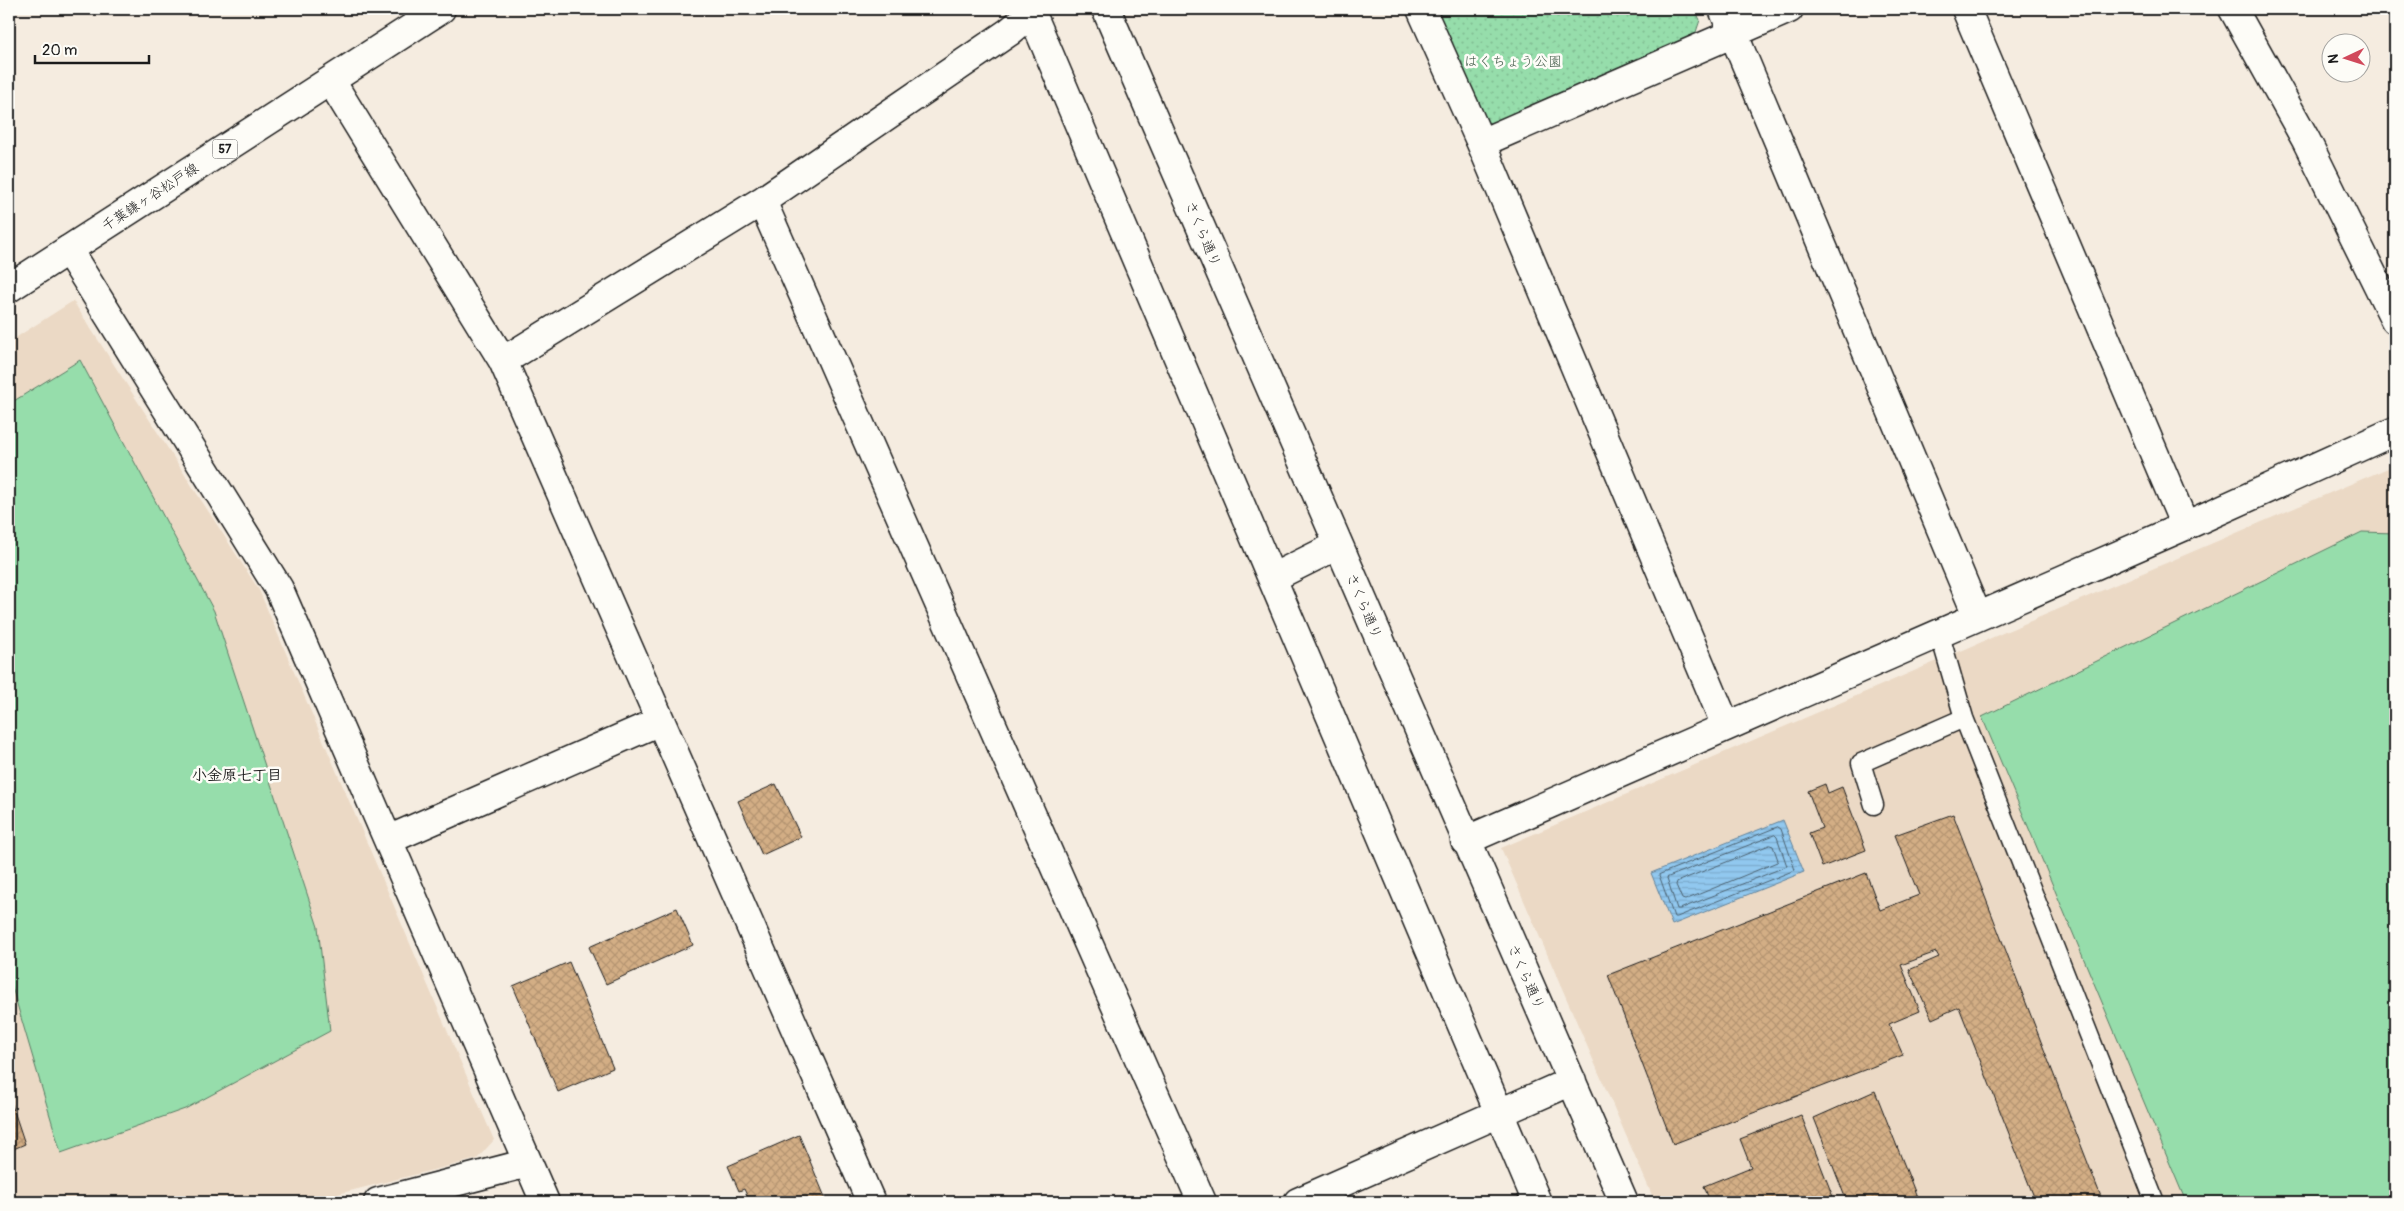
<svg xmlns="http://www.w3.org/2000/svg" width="2404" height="1211" viewBox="0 0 2404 1211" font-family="Pangolin,'Klee One',sans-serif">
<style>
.built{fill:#ebd9c5}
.park{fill:url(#park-dots);stroke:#597c64}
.pitch{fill:#96ddab;stroke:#597c64}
.water{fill:url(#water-rules);stroke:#62839b}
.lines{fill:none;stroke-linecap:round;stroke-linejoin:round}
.shore{stroke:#4b6170;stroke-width:1}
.building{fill:url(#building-cross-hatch);stroke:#1c1c1c}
.lane-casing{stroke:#1c1c1c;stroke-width:21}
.street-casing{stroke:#1c1c1c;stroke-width:31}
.secondary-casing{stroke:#1c1c1c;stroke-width:31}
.primary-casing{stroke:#1c1c1c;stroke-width:31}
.lane{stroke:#fdfcf7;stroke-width:18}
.street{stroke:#fdfcf7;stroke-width:28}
.secondary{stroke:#fdfcf7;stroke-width:28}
.primary{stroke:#fdfcf7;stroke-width:28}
.labels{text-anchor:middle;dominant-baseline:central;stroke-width:5;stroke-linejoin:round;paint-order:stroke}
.shield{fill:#fdfcf7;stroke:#605f5e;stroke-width:1}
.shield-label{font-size:12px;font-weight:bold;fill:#1c1c1c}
.park-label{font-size:14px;fill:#47604e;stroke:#fdfcf7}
.street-label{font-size:14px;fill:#1c1c1c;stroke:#fdfcf7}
.neighbourhood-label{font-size:15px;font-weight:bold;fill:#1c1c1c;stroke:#fdfcf7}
</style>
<defs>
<pattern id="park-dots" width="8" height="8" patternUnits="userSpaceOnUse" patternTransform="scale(1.25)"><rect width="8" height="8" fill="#96ddab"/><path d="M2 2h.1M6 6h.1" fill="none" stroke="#81bd93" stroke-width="1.8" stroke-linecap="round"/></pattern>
<pattern id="water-rules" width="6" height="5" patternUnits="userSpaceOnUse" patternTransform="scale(1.25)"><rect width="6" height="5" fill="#91c8ef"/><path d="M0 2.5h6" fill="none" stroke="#7cabcc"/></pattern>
<pattern id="building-cross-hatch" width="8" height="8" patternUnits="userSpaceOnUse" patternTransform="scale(1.25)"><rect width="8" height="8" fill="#d3ae85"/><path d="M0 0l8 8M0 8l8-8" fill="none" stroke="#b59572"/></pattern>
</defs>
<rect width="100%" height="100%" fill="#f5ece0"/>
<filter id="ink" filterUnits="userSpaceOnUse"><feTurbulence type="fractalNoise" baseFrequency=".02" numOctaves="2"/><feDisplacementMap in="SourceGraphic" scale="10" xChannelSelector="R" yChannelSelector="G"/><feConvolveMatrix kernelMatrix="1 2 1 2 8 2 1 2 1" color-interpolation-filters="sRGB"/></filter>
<g filter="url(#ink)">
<path class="built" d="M73,301L259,590L494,1140L477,1159L306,1202H9V342Z
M2395,465V1202H1655L1501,848Z"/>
<path class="park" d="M1433,9H1695L1700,20L1693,41L1498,123H1483Z"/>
<path class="pitch" d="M80,360L214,611L318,927L330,1031L185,1109L61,1153L9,977V404Z
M2362,532L2395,533V1202H2186L1982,717Z"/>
<path class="water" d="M1783,820L1804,872L1672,925L1651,873Z"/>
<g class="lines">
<path class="shore" d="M1778,827L1781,829L1795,870L1677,917H1674L1659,875Z
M1775,835L1777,837L1787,866L1680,909H1677L1667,878Z
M1770,845L1773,846L1778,860L1777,862L1685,900L1682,899L1676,885L1677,882Z"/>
</g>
<path class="building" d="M776,784L801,837L762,855L738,801Z
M1825,784L1828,793L1842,787L1866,850L1822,867L1809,833L1822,828L1808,791Z
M1953,814L2103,1202H2036L1959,1007L1932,1019L1909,970L1939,957L1936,952L1901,965L1920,1011L1889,1024L1903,1055L1673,1144L1608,975L1866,873L1880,910L1919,895L1895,835Z
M677,908L693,945L606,984L589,947Z
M569,962L613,1068L558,1092L513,986Z
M1875,1091L1919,1202H1847L1814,1118Z
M9,1096L25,1144L9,1151Z
M1801,1115L1835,1202H1710L1704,1186L1751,1167L1740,1139Z
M799,1135L827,1202H750L744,1189L739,1191L728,1166Z"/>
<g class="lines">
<defs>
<path id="lane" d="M1939,632L1964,718L2155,1202
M1874,805L1861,763L1964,718"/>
<path id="street" d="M1421,9L1481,143L1726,726
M1723,9L1977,615
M1966,9L2185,526
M2233,9L2306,140L2395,320
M1032,13L1009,32L762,201L1202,1202
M331,81L503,361L871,1202
M1481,143L1789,9
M68,250L279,589L545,1202
M503,361L762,201
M388,840L660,721
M1465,841L2185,526L2395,431
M378,1202L528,1163"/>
<path id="secondary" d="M1030,9L1537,1202
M1106,9L1624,1202
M1272,578L1338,545
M1298,1202L1572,1081"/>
<path id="primary" d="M9,288L441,9"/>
</defs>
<use href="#lane" class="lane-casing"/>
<use href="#street" class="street-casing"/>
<use href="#secondary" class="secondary-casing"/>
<use href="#primary" class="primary-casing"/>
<use href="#lane" class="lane"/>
<use href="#street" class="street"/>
<use href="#secondary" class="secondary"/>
<use href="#primary" class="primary"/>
</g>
</g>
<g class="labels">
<rect class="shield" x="212.5" y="139.5" width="25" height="19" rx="4"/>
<g class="shield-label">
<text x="225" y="149">57</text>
</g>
<g class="park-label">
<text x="1513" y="61">はくちょう公園</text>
</g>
<g class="street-label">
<text transform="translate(150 197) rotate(-33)">千葉鎌ヶ谷松戸線</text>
<text transform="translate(1203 234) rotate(67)">さくら通り</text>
<text transform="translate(1364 606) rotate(67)">さくら通り</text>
<text transform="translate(1526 977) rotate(66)">さくら通り</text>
</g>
<g class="neighbourhood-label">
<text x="237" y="775">小金原七丁目</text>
</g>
</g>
<rect width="2404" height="1211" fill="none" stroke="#fdfcf7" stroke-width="30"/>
<rect x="15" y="15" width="2374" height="1181" fill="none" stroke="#1c1c1c" stroke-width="2" filter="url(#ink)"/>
<g transform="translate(2346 58) rotate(266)"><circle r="24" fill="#fdfcf7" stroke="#a3a29f"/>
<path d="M0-4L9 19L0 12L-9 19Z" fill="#d1495b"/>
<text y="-8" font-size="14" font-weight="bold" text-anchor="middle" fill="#1c1c1c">N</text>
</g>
<path d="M35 55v8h114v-8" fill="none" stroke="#1c1c1c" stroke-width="2.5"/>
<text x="42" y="55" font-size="15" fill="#1c1c1c" stroke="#fdfcf7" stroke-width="4" paint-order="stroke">20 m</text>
</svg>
